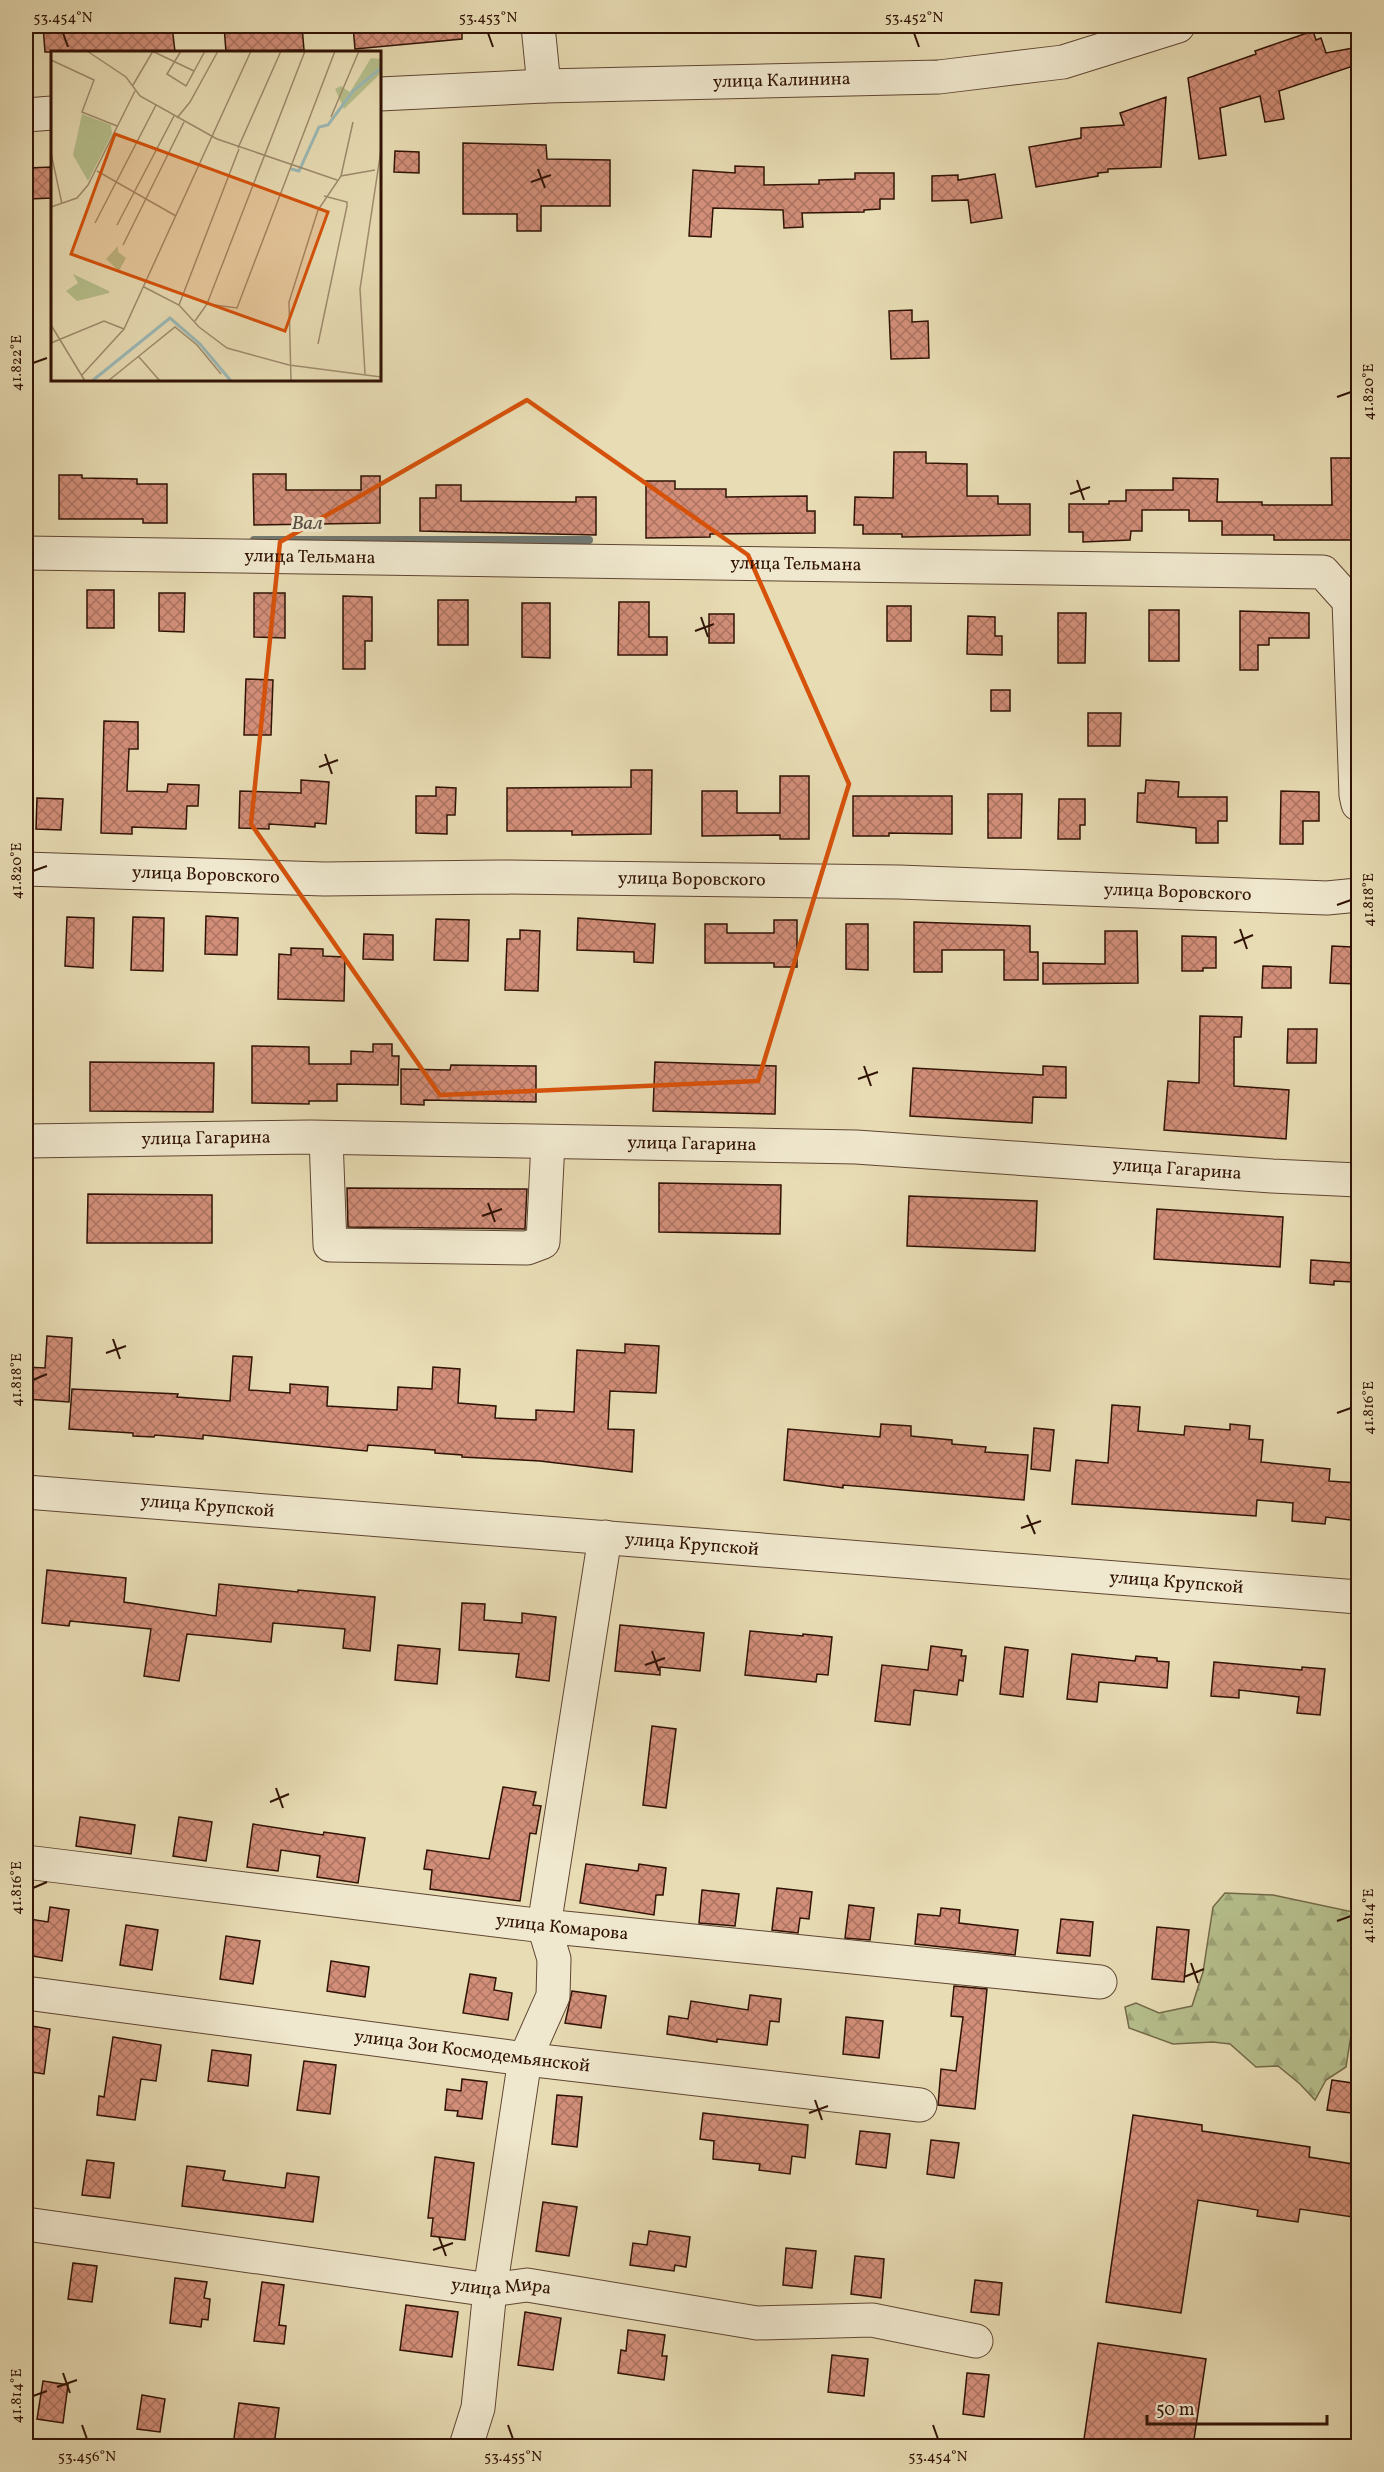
<svg xmlns="http://www.w3.org/2000/svg" width="1384" height="2472" viewBox="0 0 1384 2472" font-family="Vollkorn,serif">
<style>
.forest{fill:url(#forest-firs);stroke:#746a49;stroke-width:1.5}
.lines{fill:none;stroke-linecap:round;stroke-linejoin:round}
.stream{stroke:#717770;stroke-width:8}
.building{fill:url(#building-cross-hatch);stroke:#311305;stroke-width:1.5}
.minor-casing{stroke:#5f4531;stroke-width:35}
.minor{stroke:#f0e8ce;stroke-width:33}
.marked{fill:none;stroke:#d6520b;stroke-width:4.5;stroke-linejoin:round}
.ticks{fill:none;stroke:#311305;stroke-width:2}
.labels{text-anchor:middle;dominant-baseline:central;stroke-width:6;stroke-linejoin:round;paint-order:stroke}
.street-label{font-size:18px;fill:#311305;stroke:#f0e8ce}
.water-label{font-size:20px;font-style:italic;fill:#564d43;stroke:#f0e8ce}
.inset-river{fill:none;stroke:#9bb9b7;stroke-width:3}
.inset-road{fill:none;stroke:#9f8c6e;stroke-width:1.5}
.view{fill:#d6520b;fill-opacity:0.15;stroke:#d6520b;stroke-width:3}
.inset-edge{fill:none;stroke:#311305;stroke-width:3}
.neatline{fill:none;stroke:#311305;stroke-width:2}
.ticks-label{font-size:15px;text-anchor:middle;fill:#311305}
</style>
<defs>
<pattern id="forest-firs" width="22" height="20" patternUnits="userSpaceOnUse" patternTransform="scale(1.5)"><rect width="22" height="20" fill="#b6c08d"/><path d="M5 1l3.5 6h-7zM16 11l3.5 6h-7z" fill="#9da478"/></pattern>
<pattern id="building-cross-hatch" width="8" height="8" patternUnits="userSpaceOnUse" patternTransform="scale(1.5)"><rect width="8" height="8" fill="#d28e79"/><path d="M0 0l8 8M0 8l8-8" fill="none" stroke="#ab7361"/></pattern>
</defs>
<rect width="100%" height="100%" fill="#e8dcb4"/>
<filter id="stains"><feTurbulence type="fractalNoise" baseFrequency=".00333" numOctaves="4"/><feColorMatrix values="0 0 0 0 .2 0 0 0 0 .09 0 0 0 0 .02 0 0 0 .5 -.17"/></filter>
<radialGradient id="worn" r=".72"><stop offset=".6" stop-color="#630" stop-opacity="0"/><stop offset="1" stop-color="#630" stop-opacity=".3"/></radialGradient>
<path class="forest" d="M1225,1893L1273,1895L1358,1913V1990L1346,2067L1326,2080L1315,2100L1300,2084L1278,2066L1256,2067L1230,2044L1213,2042L1173,2044L1129,2028L1125,2007L1136,2003L1159,2013L1192,2006L1203,1972L1213,1907Z"/>
<g class="lines">
<path class="stream" d="M254,540H589"/>
</g>
<path class="building" d="M43,26H63V29L98,26H172L175,52H45Z
M224,26H302L304,50L226,52Z
M353,26H462V39L355,49Z
M1313,31L1316,40L1321,38L1326,53L1359,47V64L1279,91L1284,119L1265,122L1260,96L1220,108L1226,155L1199,159L1188,78L1256,54L1255,51Z
M1166,97L1161,167L1108,169V172L1098,173V176L1036,187L1029,147L1081,138V128L1124,125L1120,113Z
M463,143L546,145L547,159L610,160V206H541V231H517V214H463Z
M395,151L419,152V173L394,172Z
M735,166L764,167V185L819,184V180L855,179V173H894V199H880V209L864,210V212L802,213L803,227L784,228L783,210L713,208L711,237L689,236L693,170L735,173Z
M52,167V198L29,199L28,168Z
M995,174L1002,218L971,223L968,200L932,201V176L958,175V180Z
M912,310V322L928,321L929,358L891,359L889,311Z
M894,452H926V463L967,464V496H998V504H1030V535L902,537V534H863V525H854L855,497L893,498Z
M1331,458H1359V540H1274V535H1222V521H1189V510H1142V531H1131L1130,540L1083,542V532H1069V504H1109V501H1126V490H1173V478L1218,479L1217,502H1262V505H1332Z
M253,474H286V490H361V476H380V523L254,525Z
M59,475H82V478L137,479V484H167V523H143V519H59Z
M646,481H675V489H726V497L807,496V511H815V533L710,534V537L646,538Z
M436,485H461V501L576,502V497H596V535L420,531V498H436Z
M87,590H114V628H87Z
M159,593H185L184,632L159,631Z
M254,593H285V638L254,637Z
M343,596L372,597V641H365V669H343Z
M438,600H468V645H438Z
M619,602H649V637H667V655H618Z
M522,603H550V658L522,657Z
M887,606H911V641H887Z
M1149,610H1179V661H1149Z
M1240,611L1309,613V638H1269V645H1258V670H1240Z
M1058,613H1086L1085,663H1058Z
M709,614H734V643H709Z
M968,616L995,617V636H1002V655L967,654Z
M246,679L273,680L271,735H244Z
M991,690H1010V711H991Z
M1088,713H1121L1120,746H1088Z
M104,721L138,722V749H129L127,791L167,792L168,784L199,785L198,806H187L186,829L132,827V834L101,833Z
M631,770H652L651,834L572,835V831H507V788L631,787Z
M780,776H809V839H780V835L702,836V791H737V813H780Z
M301,780L329,782L326,824L315,823V827L269,824V829L239,828L240,791L301,793Z
M1146,780L1179,782L1178,797H1227V821H1218V843H1196V828L1137,822L1138,793H1145Z
M436,787L456,788L455,815H447V834L416,833V796H436Z
M1281,791L1319,792V821H1303V844H1280Z
M988,794H1022L1021,838H988Z
M853,796H952V834L889,833V836H853Z
M37,798L63,799L61,830L36,829Z
M1059,799H1085V825H1080V839H1058Z
M206,916L238,918L237,955L205,954Z
M67,917L94,918L93,968L65,966Z
M133,917L164,918L163,971L131,970Z
M578,918L655,924L653,963L634,962V952L577,950Z
M436,919L469,920L468,961L434,960Z
M774,920H797V967H774V963H705V924H727V933H774Z
M914,922L1030,926V952H1038V980H1004V950H942V972H914Z
M846,924H868V970L846,969Z
M520,930L540,931L538,991L505,990L507,939H520Z
M1105,931H1137L1138,983L1043,984V963L1105,964Z
M364,934L393,935V960L363,959Z
M1182,936L1216,937V968H1203V971H1182Z
M1332,946L1352,947L1351,960H1359V984L1330,983Z
M291,948L323,949V956L345,957L344,1001L278,999L279,954L291,955Z
M1263,966L1291,967V988H1262Z
M1200,1016L1242,1017L1241,1037H1234V1086L1289,1090L1286,1139L1164,1130L1168,1081L1199,1083Z
M1288,1029H1317L1316,1063H1287Z
M373,1044H392V1056H399L398,1085L337,1084V1101H309V1104L252,1103V1046L309,1047V1064H351V1051L373,1052Z
M90,1062L214,1063L213,1112L90,1111Z
M655,1062L776,1066L775,1114L653,1111Z
M451,1065L536,1066V1102L424,1100V1105L401,1104V1069L450,1070Z
M1043,1066L1066,1067V1098L1033,1097L1032,1123L910,1116L913,1068L1043,1075Z
M659,1183L781,1185L780,1234L659,1232Z
M347,1188L527,1189L525,1229L348,1227Z
M88,1194L212,1195V1243H87Z
M909,1196L1037,1201L1035,1251L907,1246Z
M1157,1209L1283,1217L1280,1267L1154,1259Z
M1311,1260L1354,1263L1353,1282L1334,1281V1285L1310,1283Z
M47,1336L72,1338L69,1402L26,1399V1367L45,1368Z
M625,1344L659,1346L656,1393L610,1391L608,1429L634,1430L632,1472L540,1461L462,1457V1455L435,1453V1450L368,1445L367,1451L203,1435V1439L155,1435L154,1437L133,1436V1433L69,1429L72,1389L178,1394L177,1397L230,1401L233,1356L252,1357L249,1390L290,1393V1384L328,1387L327,1406L397,1410L398,1387L432,1389L433,1367L460,1369L458,1403L496,1406L495,1418L536,1420V1410L574,1412L577,1350L625,1353Z
M1112,1405L1140,1407L1138,1431L1184,1435L1185,1426L1230,1430V1424L1250,1426L1249,1439L1263,1440L1261,1462L1330,1469L1329,1481L1359,1483V1521L1326,1517L1325,1524L1292,1521L1293,1503L1257,1500L1256,1516L1072,1504L1076,1460L1108,1463Z
M881,1424L911,1426V1436L952,1440V1444L986,1447L985,1452L1028,1455L1024,1500L843,1485V1488L784,1480L788,1429L880,1437Z
M1034,1428L1054,1430L1050,1471L1031,1469Z
M47,1570L126,1578L124,1602L216,1616L219,1584L298,1592V1590L375,1597L370,1651L343,1648L345,1629L273,1623L271,1642L187,1634L179,1681L144,1676L151,1629L70,1621L69,1626L42,1623Z
M462,1603L485,1604L484,1620L522,1623V1613L556,1617L549,1681L516,1677L519,1654L459,1650Z
M620,1625L704,1633L700,1671L660,1667V1675L615,1671Z
M750,1631L803,1636V1634L832,1637L828,1675L817,1674L816,1682L745,1675Z
M398,1645L440,1649L437,1684L395,1680Z
M931,1646L962,1650L961,1656H966L963,1681L959,1680L957,1695L914,1690L910,1725L875,1721L882,1665L928,1670Z
M1005,1647L1028,1650L1023,1697L1000,1694Z
M1072,1654L1135,1661L1136,1656L1157,1658V1661L1169,1662L1167,1688L1099,1682L1097,1702L1067,1699Z
M1214,1662L1302,1670V1667L1325,1669L1320,1715L1297,1713L1299,1697L1239,1690V1698L1211,1696Z
M652,1726L676,1729L666,1808L643,1805Z
M503,1787L536,1792L533,1805L541,1806L536,1834L530,1833L520,1901L430,1889L432,1870L424,1869L427,1850L489,1859Z
M80,1817L135,1825L131,1854L76,1846Z
M179,1817L212,1822L206,1861L173,1856Z
M253,1824L323,1835L324,1832L365,1838L358,1883L317,1877L320,1856L281,1850L278,1871L247,1867Z
M586,1864L638,1871L639,1864L666,1868L663,1895H656L654,1915L580,1903Z
M777,1888L812,1892L809,1919L800,1918L798,1933L772,1930Z
M702,1890L739,1894L735,1926L699,1923Z
M849,1905L874,1908L870,1940L845,1938Z
M50,1907L69,1910L62,1961L26,1955L30,1919L48,1922Z
M941,1908L960,1910L959,1923L1018,1930L1015,1955L915,1944L918,1914L940,1916Z
M1061,1919L1093,1922L1090,1956L1057,1953Z
M126,1925L158,1930L152,1970L120,1965Z
M1157,1927L1189,1930L1184,1982L1152,1979Z
M226,1936L260,1941L253,1984L220,1979Z
M331,1961L369,1967L365,1997L327,1991Z
M470,1974L496,1978L494,1990L512,1993L508,2020L463,2013Z
M954,1986L987,1989L975,2109L938,2105L941,2069L956,2071L963,2017L951,2016Z
M572,1991L606,1996L601,2028L565,2023Z
M750,1995L781,1999L779,2022L770,2021L767,2045L717,2039V2042L667,2034L669,2016L688,2019L691,2001L748,2010Z
M846,2017L883,2021L879,2058L843,2054Z
M26,2025L50,2029L44,2074L26,2071Z
M113,2037L161,2045L156,2081L141,2079L135,2120L97,2115L99,2096L104,2097Z
M212,2050L251,2055L248,2086L208,2081Z
M304,2061L336,2065L330,2114L297,2110Z
M462,2079L487,2082L482,2119L457,2116L458,2111L445,2110L447,2089L461,2091Z
M1332,2080L1359,2084V2114L1327,2110Z
M557,2095L582,2097L577,2147L552,2144Z
M703,2113L808,2125L805,2158L792,2156L790,2174L759,2170L760,2164L713,2159L714,2141L700,2139Z
M1133,2115L1202,2125V2131L1310,2147L1309,2157L1359,2165V2218L1300,2209L1298,2222L1257,2216L1258,2210L1198,2200L1181,2313L1106,2302Z
M860,2131L890,2134L886,2168L856,2164Z
M931,2140L959,2143L954,2178L927,2174Z
M435,2157L474,2163L465,2240L431,2236L433,2218H428Z
M87,2160L114,2163L110,2198L82,2195Z
M187,2166L225,2171L223,2180L285,2188L287,2173L319,2177L313,2222L182,2206Z
M543,2202L577,2207L569,2256L536,2251Z
M649,2231L690,2237L686,2267L675,2265L674,2271L630,2265L633,2243L647,2245Z
M786,2248L816,2251L812,2288L783,2285Z
M855,2256L884,2259L881,2298L851,2294Z
M73,2263L97,2266L92,2302L68,2299Z
M175,2278L207,2282L204,2298L210,2299L208,2320L202,2319L201,2327L170,2323Z
M975,2280L1002,2283L999,2315L971,2312Z
M262,2282L284,2285L279,2325L286,2326L284,2344L254,2341Z
M406,2305L458,2312L452,2357L400,2350Z
M525,2312L561,2318L553,2370L518,2365Z
M628,2330L665,2335L662,2356H667L664,2380L618,2373L621,2350L626,2351Z
M1098,2343L1206,2359L1193,2446H1083Z
M832,2355L868,2359L864,2396L828,2392Z
M967,2373L989,2375L984,2417L963,2414Z
M43,2381L68,2385L63,2423L37,2419Z
M142,2395L165,2399L160,2432L137,2429Z
M239,2403L279,2408L274,2446L233,2445Z"/>
<g class="lines">
<defs>
<g id="minor">
<path d="M538,26L544,86"/>
<path id="s1" d="M380,94L544,86L939,77L1063,62L1178,26"/>
<path d="M26,115L52,113"/>
<path id="s2" d="M26,553L1323,572L1349,601L1356,795L1358,804"/>
<path id="s3" d="M26,869L324,879L500,877L899,882L1327,898L1358,895"/>
<path d="M326,1138L330,1245L527,1248L543,1242L548,1142"/>
<path id="s4" d="M26,1141L310,1137L856,1147L1272,1176L1358,1180"/>
<path id="s5" d="M26,1492L1358,1597"/>
<path id="s6" d="M26,1862L544,1926L1100,1982"/>
<path id="s7" d="M26,1993L525,2059L920,2105"/>
<path id="s8" d="M26,2224L490,2290L527,2285L757,2323L872,2320L976,2341"/>
<path d="M466,2446L478,2408L490,2290L525,2059L553,1996L554,1959L544,1926L605,1537"/>
</g>
</defs>
<use href="#minor" class="minor-casing"/>
<use href="#minor" class="minor"/>
</g>
<path class="marked" d="M527,400L748,555L849,784L758,1081L440,1095L251,824L280,542Z"/>
<path class="ticks" d="M63,33L68,47M488,33L493,47M914,33L919,47M538,169L545,188M531,182L551,175M33,363L47,358M1337,397L1351,392M1077,480L1084,500M1070,494L1090,487M701,617L708,637M695,631L714,624M325,754L332,774M319,767L338,760M33,871L47,866M1337,905L1351,900M1240,929L1247,949M1234,943L1253,935M864,1066L871,1086M858,1079L878,1072M488,1203L495,1222M482,1216L502,1209M113,1339L120,1359M106,1353L126,1346M33,1380L47,1374M1337,1413L1351,1408M1027,1515L1035,1534M1021,1528L1041,1521M652,1651L659,1671M645,1665L665,1658M276,1788L283,1808M270,1802L289,1794M33,1888L47,1882M1337,1921L1351,1916M1191,1963L1198,1983M1184,1977L1204,1969M815,2100L822,2120M809,2113L828,2106M439,2237L446,2256M433,2250L453,2243M63,2373L70,2393M57,2387L77,2380M33,2396L47,2391M82,2425L87,2439M508,2425L513,2439M933,2425L938,2439"/>
<g class="labels">
<g class="street-label">
<text stroke="none"><textPath href="#s1" startOffset="402">улица Калинина</textPath></text>
<text stroke="none"><textPath href="#s2" startOffset="284">улица Тельмана</textPath></text>
<text stroke="none"><textPath href="#s2" startOffset="770">улица Тельмана</textPath></text>
<text stroke="none"><textPath href="#s3" startOffset="180">улица Воровского</textPath></text>
<text stroke="none"><textPath href="#s3" startOffset="666">улица Воровского</textPath></text>
<text stroke="none"><textPath href="#s3" startOffset="1152">улица Воровского</textPath></text>
<text stroke="none"><textPath href="#s4" startOffset="180">улица Гагарина</textPath></text>
<text stroke="none"><textPath href="#s4" startOffset="666">улица Гагарина</textPath></text>
<text stroke="none"><textPath href="#s4" startOffset="1152">улица Гагарина</textPath></text>
<text stroke="none"><textPath href="#s5" startOffset="182">улица Крупской</textPath></text>
<text stroke="none"><textPath href="#s5" startOffset="668">улица Крупской</textPath></text>
<text stroke="none"><textPath href="#s5" startOffset="1154">улица Крупской</textPath></text>
<text stroke="none"><textPath href="#s6" startOffset="540">улица Комарова</textPath></text>
<text stroke="none"><textPath href="#s7" startOffset="450">улица Зои Космодемьянской</textPath></text>
<text stroke="none"><textPath href="#s8" startOffset="480">улица Мира</textPath></text>
</g>
<g class="water-label">
<text x="307" y="524">Вал</text>
</g>
</g>
<g transform="translate(51 51)">
<rect width="330" height="330" fill="#e8dcb4"/>
<path d="M320,7L330,8V22L293,58L284,38L290,35L299,41ZM67,195V201L75,207L68,220L55,208ZM22,223L58,240V242L26,250L15,240L27,232Z" fill="#b6c08d"/>
<path d="M31,63L60,74L61,83L37,130L22,104Z" fill="#b6c08d"/>
<path class="inset-river" d="M240,118L248,120L268,76L277,74L302,40L330,17M41,330L119,267L149,293L180,330"/>
<path class="inset-road" d="M36,0L75,26L89,45L166,88L286,129M101,0L143,20M130,0L116,23L135,35L154,0M0,9L43,29L31,61L66,75M82,34L102,0M280,66L308,0M126,67L139,51L167,0M187,97L230,0M0,102L11,153M46,120L125,165M290,125L302,71M0,156L26,147L37,134L84,40M44,172L105,54M66,174L123,65M72,194L133,71M93,236L128,254L148,276L176,297L238,314L330,326M156,253L186,257L284,0M128,254L188,98M144,270L156,253L254,0M0,274L34,330M0,292L53,270L73,278M267,293L296,155V151L273,145M88,306L109,330M314,323L309,238L330,99M31,324L73,278L200,0M57,330L124,276L146,294L170,323M240,330L238,251L267,159L290,125L324,119"/>
<path class="view" d="M64,83L277,161L234,280L20,203Z"/>
<rect width="330" height="330" class="inset-edge"/>
</g>
<rect width="1384" height="2472" fill="none" stroke="#e8dcb4" stroke-width="66"/>
<path d="M1147 2415v9h180v-9" fill="none" stroke="#311305" stroke-width="3"/>
<text x="1156" y="2415" font-size="18" fill="#311305" stroke="#f0e8ce" stroke-width="4.5" paint-order="stroke">50 m</text>
<rect x="33" y="33" width="1318" height="2406" class="neatline"/>
<g class="ticks-label">
<text x="63" y="22">53.454°N</text>
<text x="488" y="22">53.453°N</text>
<text x="914" y="22">53.452°N</text>
<text transform="translate(16 363) rotate(-90)" y="5">41.822°E</text>
<text transform="translate(1368 392) rotate(-90)" y="5">41.820°E</text>
<text transform="translate(16 871) rotate(-90)" y="5">41.820°E</text>
<text transform="translate(1368 900) rotate(-90)" y="5">41.818°E</text>
<text transform="translate(16 1380) rotate(-90)" y="5">41.818°E</text>
<text transform="translate(1368 1408) rotate(-90)" y="5">41.816°E</text>
<text transform="translate(16 1888) rotate(-90)" y="5">41.816°E</text>
<text transform="translate(1368 1916) rotate(-90)" y="5">41.814°E</text>
<text transform="translate(16 2396) rotate(-90)" y="5">41.814°E</text>
<text x="87" y="2461">53.456°N</text>
<text x="513" y="2461">53.455°N</text>
<text x="938" y="2461">53.454°N</text>
</g>
<rect width="100%" height="100%" filter="url(#stains)"/>
<rect width="100%" height="100%" fill="url(#worn)"/>
</svg>
